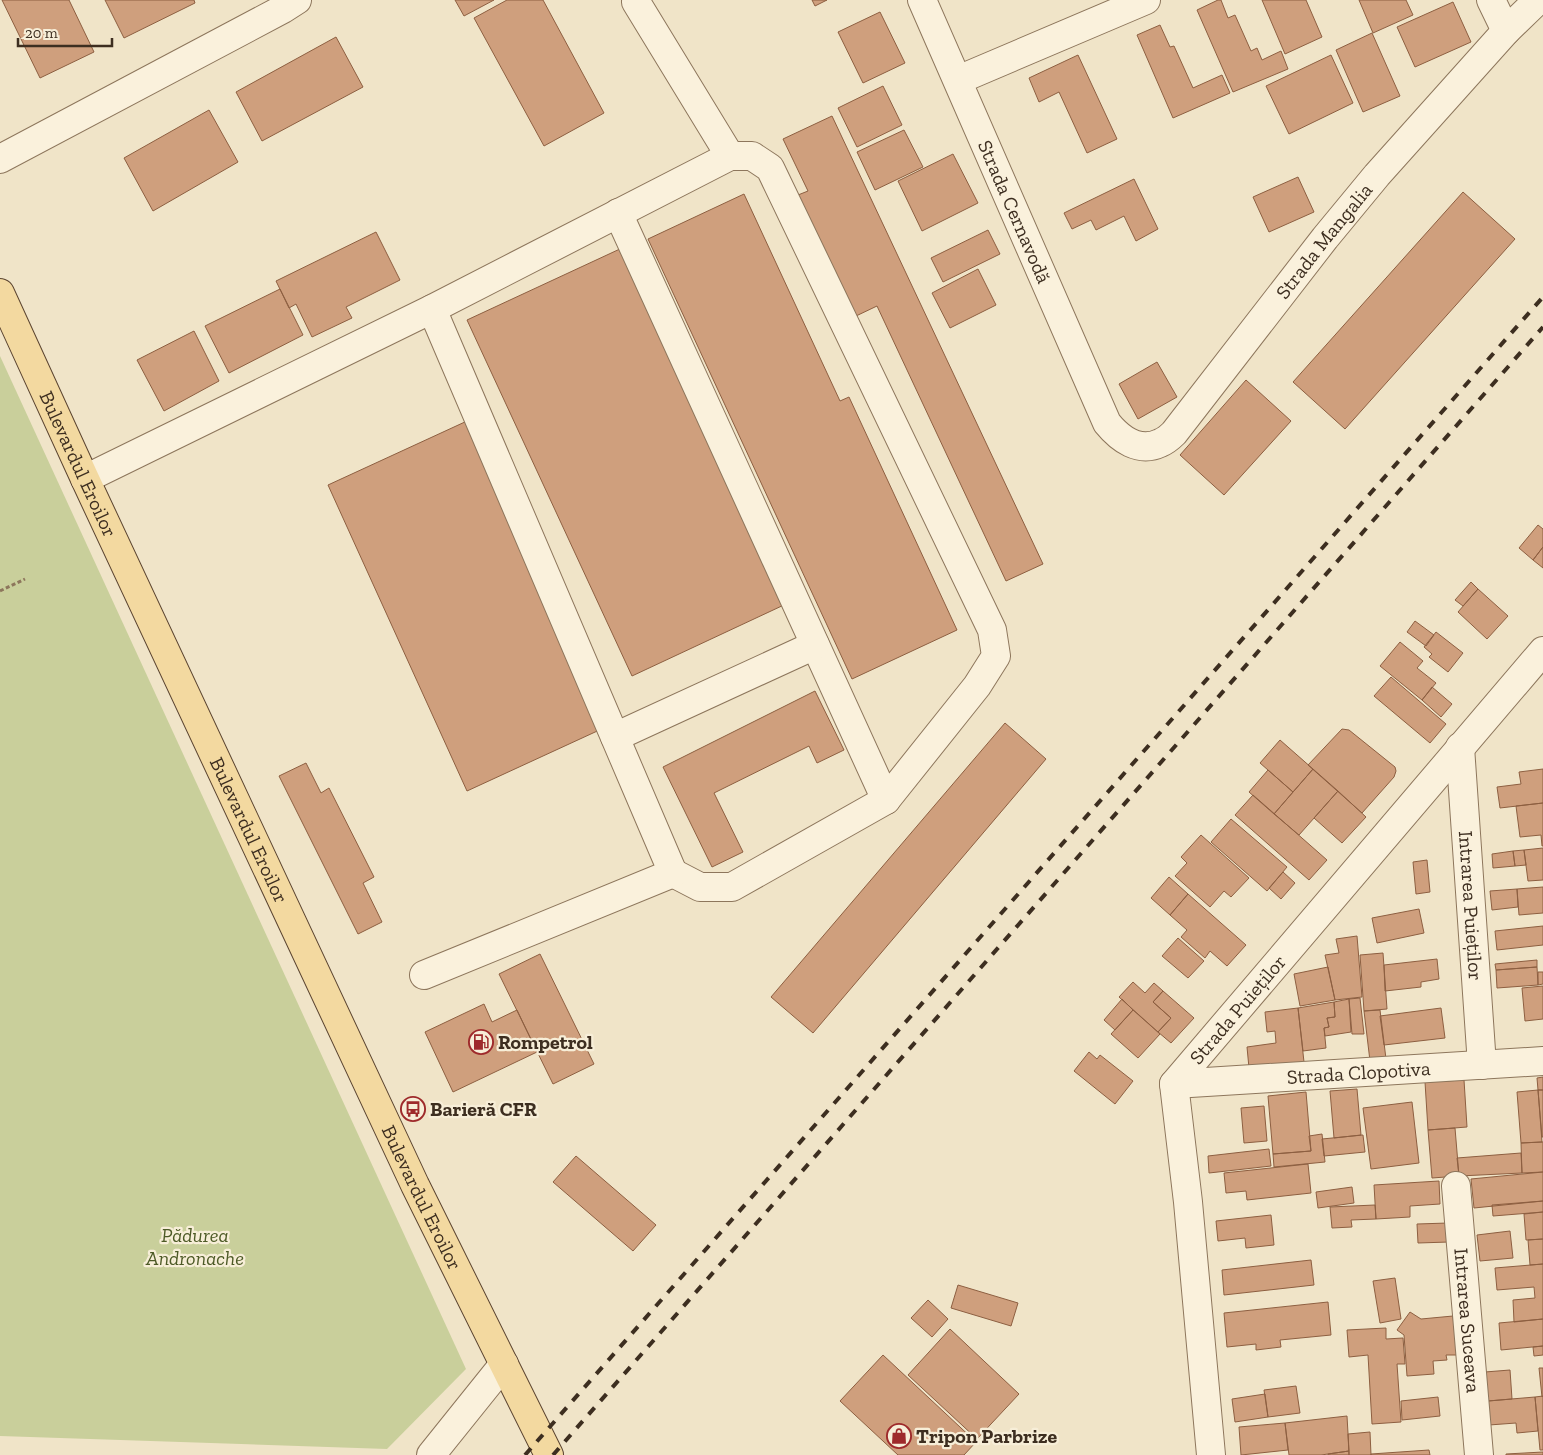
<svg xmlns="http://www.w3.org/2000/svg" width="1543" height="1455" viewBox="0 0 1543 1455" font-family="'Zilla Slab',serif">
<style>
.green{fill:#c9cf9b}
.building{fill:#cf9f7d;stroke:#8d5f41}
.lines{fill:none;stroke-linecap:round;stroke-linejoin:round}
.minor-casing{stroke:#8d765c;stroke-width:30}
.major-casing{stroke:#5b4430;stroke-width:30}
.path{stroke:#8d765c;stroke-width:3;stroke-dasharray:4 2.5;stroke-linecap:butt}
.minor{stroke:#faf1dc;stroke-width:28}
.major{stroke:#f3d9a0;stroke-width:28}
.rail{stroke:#3d2e20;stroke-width:4;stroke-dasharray:9 9;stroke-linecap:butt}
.labels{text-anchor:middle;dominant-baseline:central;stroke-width:4.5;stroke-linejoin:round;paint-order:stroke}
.street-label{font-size:20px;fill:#3d2e20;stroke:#f7eed8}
.poi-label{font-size:20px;font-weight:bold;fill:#3d2e20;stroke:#f7eed8;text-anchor:start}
.park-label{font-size:20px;font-style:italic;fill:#4d5a26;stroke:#f7eed8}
</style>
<rect width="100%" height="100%" fill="#f0e4c8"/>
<path class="green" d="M0,356L466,1369L387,1449L0,1436Z"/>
<path class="building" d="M2,0H69L94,52L40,78Z
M105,0H194L195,3L124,38Z
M455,0H494L464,16Z
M507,0H543L604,113L544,146L474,18Z
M812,0H827L815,6Z
M1218,0H1221L1228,18L1235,15L1251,51L1257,48L1262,60L1281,51L1288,69L1233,92L1197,10Z
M1262,0H1306L1322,37L1285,54Z
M1359,0H1406L1413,15L1373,33Z
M1453,2L1471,42L1415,67L1397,27Z
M880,12L905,63L863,83L838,32Z
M1160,25L1170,47L1174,46L1193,88L1222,75L1230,93L1173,118L1137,35Z
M1372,33L1400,96L1363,112L1336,50Z
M336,37L363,87L262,141L236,92Z
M1078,55L1117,139L1087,153L1059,92L1039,102L1029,78Z
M1331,55L1353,103L1289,134L1266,86Z
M883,86L902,125L857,147L838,108Z
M209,110L238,162L153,211L124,158Z
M832,116L1043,564L1006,581L877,306L856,316L798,195L808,191L783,139Z
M904,130L923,167L875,190L857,152Z
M953,154L978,203L922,231L898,181Z
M1298,177L1314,212L1269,232L1253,197Z
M1134,179L1158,229L1136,241L1124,216L1096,230L1091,220L1072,229L1064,213Z
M1463,192L1515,239L1345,429L1293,382Z
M744,194L840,401L849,397L957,630L852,679L648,239Z
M988,230L1000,254L943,282L931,258Z
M376,232L400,280L346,307L352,318L312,337L296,304L289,308L276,281Z
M622,248L786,604L632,676L467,320Z
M978,269L996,305L950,328L932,293Z
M280,289L303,335L229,373L205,326Z
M194,331L219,381L164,411L137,360Z
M1157,362L1177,397L1138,419L1119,384Z
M1246,380L1291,421L1224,495L1180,455Z
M467,421L606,727L467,791L328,485Z
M1538,525L1543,529V547L1533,560L1519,548Z
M1543,547V568L1533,560Z
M1471,582L1478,589L1463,606L1455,600Z
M1478,589L1508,616L1487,639L1458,612Z
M1415,621L1434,635L1426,646L1407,632Z
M1436,632L1463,653L1448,672L1429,657L1432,654L1424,647Z
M1400,642L1423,661L1417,668L1436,683L1422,700L1380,666Z
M1391,677L1446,724L1430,743L1374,696Z
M1432,687L1452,704L1441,717L1422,700Z
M815,691L844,750L817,763L809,746L714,793L743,852L712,867L663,767Z
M1005,723L1046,759L813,1033L771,997Z
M1342,729L1349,730L1395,767L1396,771L1394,777L1362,813L1308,765Z
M1280,740L1313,769L1293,792L1260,763Z
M306,763L321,793L329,788L374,877L363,883L382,922L358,934L279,776Z
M1313,769L1338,791L1299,835L1274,814Z
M1543,769V803L1500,808L1497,787L1521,784L1519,772Z
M1268,770L1293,792L1274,814L1249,792Z
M1338,791L1366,817L1342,843L1314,818Z
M1253,795L1327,860L1309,880L1235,815Z
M1543,803V846H1542L1541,835L1520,837L1516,806Z
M1231,819L1287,867L1267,891L1211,842Z
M1201,835L1249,878L1231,897L1224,891L1210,907L1175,876L1187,863L1181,857Z
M1543,848V880L1528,881L1524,850Z
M1524,850L1526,865L1515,866L1513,851Z
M1513,851L1515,866L1493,868L1492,854Z
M1427,860L1430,892L1416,894L1413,862Z
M1283,872L1295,883L1281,899L1269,888Z
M1169,877L1188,894L1170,915L1151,898Z
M1543,887V913L1519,915L1517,889Z
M1517,889L1518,907L1492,910L1490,891Z
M1188,894L1246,945L1227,966L1210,951L1205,958L1181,937L1187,930L1170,915Z
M1419,909L1424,933L1377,943L1372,918Z
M1543,926V945L1497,950L1495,931Z
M1357,936L1362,997L1335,1000L1325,955L1339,953L1336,939Z
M1178,938L1204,961L1188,978L1162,956Z
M1383,953L1387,1009L1364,1011L1360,955Z
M540,954L594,1064L553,1084L499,974Z
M1437,959L1439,979L1421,982V987L1385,991L1384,965Z
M1537,960V967L1496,970L1495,964Z
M1328,967L1335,1000L1300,1006L1294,974Z
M1537,967L1538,985L1497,988L1496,970Z
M1538,972H1543V984L1538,985Z
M1133,982L1145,993L1154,983L1163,991L1153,1002L1171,1018L1158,1032L1119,997Z
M1543,986V1019L1525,1021L1522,988Z
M1163,991L1194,1018L1171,1043L1158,1032L1171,1018L1153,1002Z
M1360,998L1364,1034H1352L1349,999Z
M1122,999L1133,1010L1115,1030L1104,1020Z
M1349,999L1351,1032L1325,1036L1324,1028L1329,1027L1327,1018L1335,1017L1334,1002Z
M1334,1002L1335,1017L1327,1018L1329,1027L1324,1028L1326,1048L1303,1051L1298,1008Z
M484,1004L492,1022L517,1010L537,1052L453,1092L425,1032Z
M1298,1008L1304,1062L1249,1068L1247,1047L1276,1043L1275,1031L1267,1032L1265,1012Z
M1441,1008L1445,1038L1384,1045L1380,1016Z
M1133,1010L1160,1034L1138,1058L1111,1034Z
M1380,1010L1386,1059L1370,1061L1364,1011Z
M1089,1052L1097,1059L1100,1055L1133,1081L1115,1104L1074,1071Z
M1543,1077V1090H1538L1537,1078Z
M1464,1080L1467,1127L1428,1130L1425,1082Z
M1357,1089L1361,1135L1334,1138L1330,1091Z
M1538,1090L1542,1142L1521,1143L1517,1092Z
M1538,1090H1543V1137H1542Z
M1306,1092L1311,1151L1273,1154L1268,1096Z
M1412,1102L1419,1163L1371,1169L1363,1108Z
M1264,1106L1267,1141L1244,1143L1241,1108Z
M1455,1128L1459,1176L1432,1178L1428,1130Z
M1322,1134L1325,1162L1274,1167L1273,1154L1311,1151L1309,1136Z
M1363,1135L1365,1152L1324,1156L1322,1139Z
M1542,1142H1543V1172L1522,1173L1521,1143Z
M1269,1149L1271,1166L1209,1173L1208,1156Z
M1521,1153L1522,1173L1459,1176L1457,1158Z
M576,1156L656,1225L633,1251L553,1182Z
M1308,1164L1311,1193L1247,1200L1246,1191L1226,1193L1224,1173Z
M1543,1172V1201L1474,1208L1471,1179Z
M1439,1181L1440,1204L1410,1206V1217L1376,1219L1374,1185Z
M1352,1187L1354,1203L1318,1208L1316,1192Z
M1543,1201V1212L1493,1216L1492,1205Z
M1375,1205L1376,1219L1351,1220L1352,1227L1332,1228L1330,1207Z
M1543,1212V1239L1526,1240L1524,1214Z
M1271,1215L1274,1245L1246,1248L1245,1238L1218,1241L1216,1221Z
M1448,1223L1449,1242L1418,1243L1417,1224Z
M1510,1231L1513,1258L1480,1261L1477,1235Z
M1543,1239V1264L1530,1265L1528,1240Z
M1311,1260L1314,1285L1224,1295L1222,1270Z
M1543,1264V1319L1514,1322L1513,1300L1535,1298L1534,1287L1497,1290L1495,1268Z
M1395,1278L1401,1319L1380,1323L1373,1281Z
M958,1285L1018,1303L1011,1326L951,1308Z
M928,1300L948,1319L932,1337L911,1318Z
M1328,1302L1331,1335L1280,1340L1281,1347L1256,1350V1344L1227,1347L1224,1313Z
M1410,1312L1421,1319L1453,1316L1457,1355H1446L1447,1360L1433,1361L1434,1374L1407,1376L1404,1335L1397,1330Z
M1543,1319V1346L1501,1350L1499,1323Z
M1386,1328V1339L1403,1338L1405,1364H1397L1401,1422L1372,1424L1368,1355L1349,1357L1347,1330Z
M950,1329L1019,1394L977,1439L908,1375Z
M1543,1346V1355L1534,1356L1533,1347Z
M883,1355L976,1442L964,1455H898L840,1401Z
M1539,1368H1543V1396L1542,1397Z
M1510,1370L1512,1399L1488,1401L1485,1372Z
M1296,1386L1300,1413L1268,1417L1264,1390Z
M1265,1394L1268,1417L1235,1422L1232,1399Z
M1543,1396V1450H1540L1535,1397Z
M1438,1397L1440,1416L1402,1420L1401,1401Z
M1535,1397L1538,1431L1517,1433L1516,1423L1489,1425L1488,1401Z
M1347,1416L1349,1451L1321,1455H1289L1285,1423Z
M1285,1423L1288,1450L1241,1455L1239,1427Z
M1370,1432L1371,1455H1349L1348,1434Z
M1429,1450L1430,1455H1371V1454Z
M1349,1451V1455H1328V1454Z
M1543,1452V1455H1506V1454Z"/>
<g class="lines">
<defs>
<g id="minor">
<path id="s1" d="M922,0L1107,423C1120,439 1139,453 1160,443C1165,441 1170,437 1174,433L1325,238L1377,175L1506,31L1538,0"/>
<path d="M1491,0L1506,31"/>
<path d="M636,2L730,156"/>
<path d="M958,80L1146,0"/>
<path d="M0,159L283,9L297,0"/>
<path d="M618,213L886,800"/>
<path d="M85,479L432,309L730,156H752L770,168L992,630L996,656L977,686L886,800L732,887H700L673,873"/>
<path d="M615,737L815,645"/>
<path id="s2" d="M1460,747L1482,1065"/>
<path d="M424,975L673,873L432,309"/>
<path id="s3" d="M1174,1084L1543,1061"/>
<path id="s4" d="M1456,1186L1479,1455"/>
<path d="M431,1455L504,1364"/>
<path id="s5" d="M1211,1455L1188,1202L1174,1084L1543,651"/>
</g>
<g id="major">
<path id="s6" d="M0,293L85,479L415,1185L549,1455"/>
</g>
</defs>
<use href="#minor" class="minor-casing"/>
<use href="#major" class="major-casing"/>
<path class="path" d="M0,591L25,579"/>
<use href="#minor" class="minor"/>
<use href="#major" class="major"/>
<path class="rail" d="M525,1455L1543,297
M553,1455L1543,327"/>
</g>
<defs>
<symbol id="fuel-ring" viewBox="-11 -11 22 22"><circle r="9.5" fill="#f7eed8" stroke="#9e2a2b" stroke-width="1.5"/><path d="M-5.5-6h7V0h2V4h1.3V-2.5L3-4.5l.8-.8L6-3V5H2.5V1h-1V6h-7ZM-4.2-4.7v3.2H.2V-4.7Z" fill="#9e2a2b"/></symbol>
<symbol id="bus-ring" viewBox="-11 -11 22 22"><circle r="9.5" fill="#f7eed8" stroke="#9e2a2b" stroke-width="1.5"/><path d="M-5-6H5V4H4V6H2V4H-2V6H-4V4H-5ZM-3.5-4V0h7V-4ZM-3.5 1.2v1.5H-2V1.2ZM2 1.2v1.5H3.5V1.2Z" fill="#9e2a2b"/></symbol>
<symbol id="shop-ring" viewBox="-11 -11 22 22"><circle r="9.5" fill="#f7eed8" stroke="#9e2a2b" stroke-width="1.5"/><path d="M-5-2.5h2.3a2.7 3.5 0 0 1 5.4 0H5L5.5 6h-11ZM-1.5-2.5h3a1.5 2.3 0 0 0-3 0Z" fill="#9e2a2b"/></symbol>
</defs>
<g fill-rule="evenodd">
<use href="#fuel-ring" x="467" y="1028" width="28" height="28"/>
<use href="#bus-ring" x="399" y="1095" width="28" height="28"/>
<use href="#shop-ring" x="885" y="1422" width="28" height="28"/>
</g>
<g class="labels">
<g class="street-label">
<text stroke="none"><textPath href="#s1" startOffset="231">Strada Cernavodă</textPath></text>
<text stroke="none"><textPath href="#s1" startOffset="784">Strada Mangalia</textPath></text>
<text stroke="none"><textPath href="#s6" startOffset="188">Bulevardul Eroilor</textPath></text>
<text stroke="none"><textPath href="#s6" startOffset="592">Bulevardul Eroilor</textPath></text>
<text stroke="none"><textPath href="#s2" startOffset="159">Intrarea Puieților</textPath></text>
<text stroke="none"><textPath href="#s5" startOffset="471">Strada Puieților</textPath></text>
<text stroke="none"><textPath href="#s3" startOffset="185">Strada Clopotiva</textPath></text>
<text stroke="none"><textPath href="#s6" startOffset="998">Bulevardul Eroilor</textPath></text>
<text stroke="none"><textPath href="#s4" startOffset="135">Intrarea Suceava</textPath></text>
</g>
<g class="poi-label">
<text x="498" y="1042">Rompetrol</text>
<text x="430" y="1109">Barieră CFR</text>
<text x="916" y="1436">Tripon Parbrize</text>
</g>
<g class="park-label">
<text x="195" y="1235">Pădurea<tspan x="195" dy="23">Andronache</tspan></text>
</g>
</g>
<path d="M18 38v8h94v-8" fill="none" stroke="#3d2e20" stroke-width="2.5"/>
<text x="25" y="38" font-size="15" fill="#3d2e20" stroke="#f7eed8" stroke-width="4" paint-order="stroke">20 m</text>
</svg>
